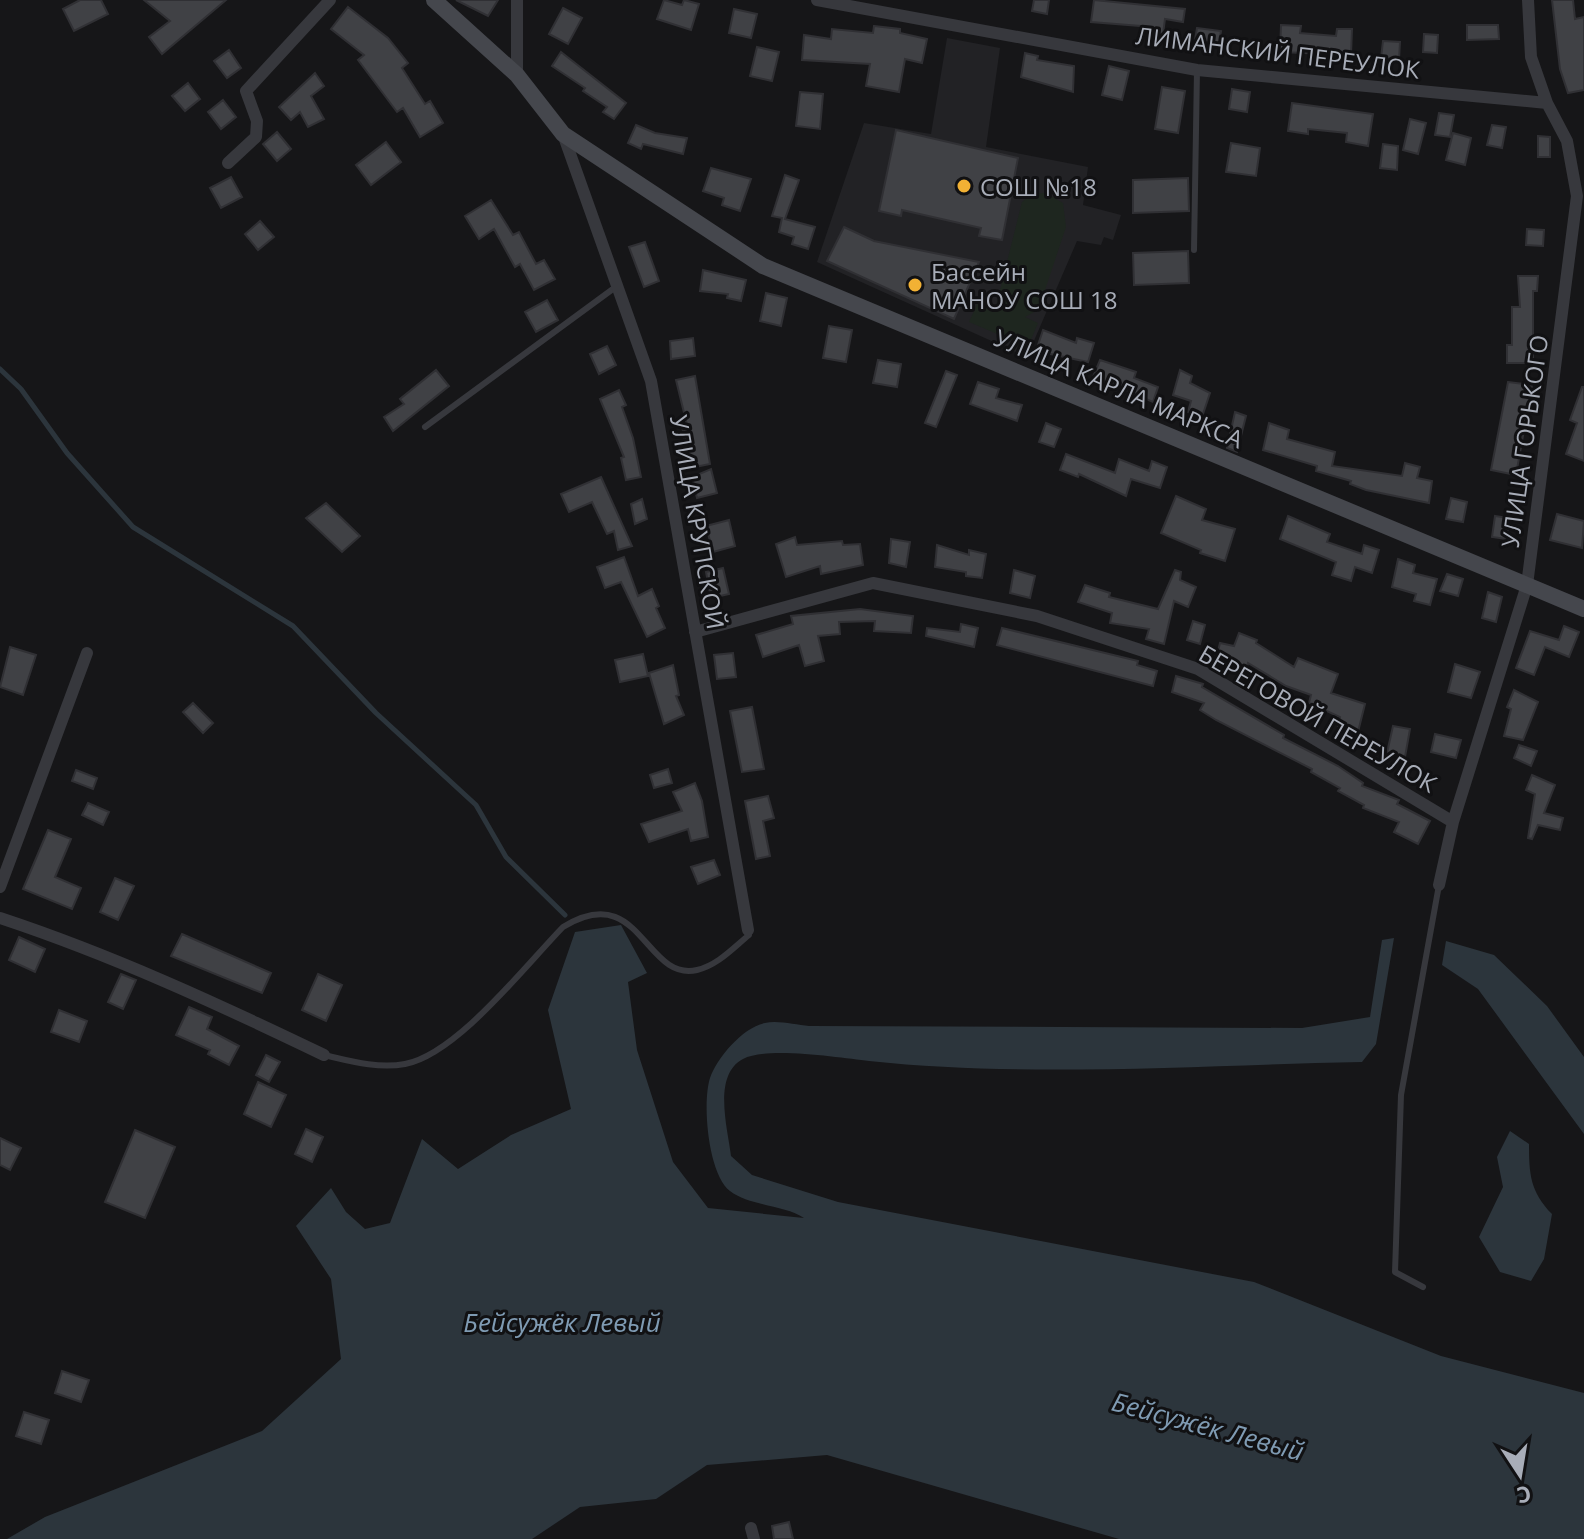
<svg xmlns="http://www.w3.org/2000/svg" width="1584" height="1539" viewBox="0 0 1584 1539" font-family="'Open Sans',sans-serif">
<style>
.built{fill:#222225}
.green{fill:#1e261f}
.water{fill:#2c353c}
.lines{fill:none;stroke-linecap:round;stroke-linejoin:round}
.stream{stroke:#2c353c;stroke-width:5}
.building{fill:#404145;stroke:#303034;stroke-width:2}
.lane{stroke:#37383d;stroke-width:6}
.street{stroke:#37383d;stroke-width:12}
.secondary{stroke:#45474d;stroke-width:16}
.poi-dot{fill:#f2b134;stroke:#111113;stroke-width:3}
.labels{text-anchor:middle;dominant-baseline:central;stroke-width:6;stroke-linejoin:round;paint-order:stroke}
.street-label{font-size:24px;fill:#a8adb8;stroke:#111113}
.poi-label{font-size:24px;fill:#a8adb8;stroke:#111113;text-anchor:start}
.water-label{font-size:26px;font-style:italic;fill:#7f9bb3;stroke:#111113}
</style>
<rect width="100%" height="100%" fill="#161618"/>
<path class="built" d="M947,38L1000,48L986,147L1088,167L1083,205L1121,215L1113,240L1104,237L1101,245L1077,241L1027,357L817,262L864,123L931,134Z"/>
<path class="green" d="M1046,193L1063,203L1066,227L1041,302L1036,311L1025,317L1038,323L1028,347L969,322L979,300L996,306L1022,202L1032,194Z"/>
<path class="water" d="M621,925L647,973L628,982L637,1050L673,1162L708,1208L804,1218C785,1205 749,1206 730,1191C708,1174 702,1103 710,1078C717,1058 743,1027 765,1023C778,1020 796,1025 809,1026L1302,1028L1370,1017L1382,940L1394,938L1376,1044L1362,1062C1200,1065 1030,1078 869,1061C841,1058 767,1046 743,1059C712,1075 728,1130 731,1156L752,1175L838,1202L1254,1282L1441,1356L1584,1393V1539H1119L827,1455L707,1465L656,1499L580,1507L532,1539H7L45,1517L262,1431L341,1359L331,1279L296,1226L331,1188L346,1212L365,1229L390,1223L422,1139L458,1169L511,1135L571,1109L548,1010L575,932Z
M1446,941L1494,955L1547,1006L1584,1057V1134L1478,989L1442,965Z
M1510,1131L1529,1144C1529,1173 1530,1192 1552,1214L1544,1259L1531,1281L1500,1272L1479,1237L1503,1187L1497,1157Z"/>
<g class="lines">
<path class="stream" d="M0,369L21,389L67,453L133,527L293,626L376,713L476,805L506,857L565,915"/>
</g>
<path class="building" d="M80,0H101L108,14L74,31L63,9Z
M144,0H226L162,54L149,37L170,21Z
M456,0H498L488,16Z
M664,0L682,5L684,0L699,4L691,30L657,19Z
M1034,0H1049L1047,14L1032,11Z
M1094,0L1185,9L1183,22L1165,19L1163,34L1152,33L1153,27L1091,22Z
M1552,0H1573L1575,19L1584,17V90L1568,93L1560,69Z
M348,7L388,38L408,63L402,68L425,104L430,101L443,123L420,137L403,108L397,112L358,60L364,55L331,29Z
M563,8L582,18L568,44L549,34Z
M734,9L757,14L751,38L729,33Z
M1281,25L1301,26L1300,33L1336,36L1337,29H1352L1351,55L1280,52Z
M1467,25H1498L1499,39L1467,40Z
M874,26L900,29V33L927,39L922,63L905,59L899,92L866,86L870,64L802,60L804,35L831,39L832,29L873,33Z
M1197,28L1221,31L1219,44L1195,40Z
M1424,34L1438,35L1437,53L1423,52Z
M1383,41L1400,42L1399,60L1381,58Z
M757,47L779,52L772,81L750,76Z
M229,50L241,68L227,78L214,61Z
M561,52L626,103L614,119L603,112L607,107L583,91L585,88L552,66Z
M1025,53L1038,56L1037,60L1074,66L1073,92L1021,77Z
M1109,66L1129,71L1122,100L1102,95Z
M315,73L324,86L311,96L324,119L308,127L300,112L291,120L279,107Z
M188,83L200,99L185,111L172,96Z
M1162,87L1185,91L1178,133L1155,129Z
M1232,89L1250,92L1247,112L1229,109Z
M800,92L823,94L820,129L796,126Z
M223,100L236,117L221,129L208,112Z
M1292,103L1373,114L1368,146L1346,142L1347,133L1308,129V134L1288,131Z
M1439,113L1454,115L1450,137L1435,135Z
M1410,119L1426,123L1418,154L1403,150Z
M636,125L655,133L687,138L683,154L643,144L641,149L628,143Z
M1492,125L1506,127L1502,148L1487,145Z
M896,130L1018,158L1002,240L979,236L981,228L902,210L901,216L879,211Z
M277,132L291,149L277,161L263,144Z
M1453,133L1471,138L1465,165L1446,160Z
M1538,136L1550,137V157H1538Z
M386,142L401,162L371,185L356,165Z
M1231,143L1260,148L1256,176L1226,172Z
M1383,144L1398,146L1397,170L1380,168Z
M711,168L751,179L740,211L722,205L724,198L703,191Z
M785,175L799,180L785,219L815,227L808,249L792,244L794,237L779,232L782,218L772,216Z
M231,177L242,197L221,208L210,188Z
M1188,178L1189,211L1133,213V180Z
M491,200L513,235L519,232L536,264L544,260L555,279L534,290L520,264L515,267L494,229L479,239L465,216Z
M260,221L274,237L258,250L245,234Z
M844,227L874,241L979,262L954,319L827,261Z
M1527,229L1544,230L1543,246L1526,245Z
M645,242L659,281L644,287L629,247Z
M1188,251L1189,283L1134,285L1133,253Z
M703,270L746,280L741,301L727,298L728,294L700,291Z
M1518,276H1538L1537,291H1533V363H1507V345H1512V307H1520Z
M766,293L787,298L781,326L760,321Z
M547,300L558,320L536,332L525,312Z
M829,326L852,330L846,362L823,358Z
M1043,330L1076,343L1077,338L1094,343L1088,362L1036,351Z
M693,338L695,356L671,359L670,341Z
M607,346L616,365L599,374L590,354Z
M878,360L901,364L897,387L873,383Z
M1100,360L1136,372L1134,378L1158,387L1153,402L1093,377Z
M436,370L449,386L393,431L384,417L404,404L400,399Z
M1180,370L1192,376L1190,383L1210,393L1202,417L1188,412L1191,401L1173,395Z
M946,371L957,375L936,427L925,423Z
M695,376L710,464L690,468L682,426L687,425L676,380Z
M978,382L999,389L996,398L1022,405L1017,421L970,404Z
M1508,382L1532,385L1516,475L1491,470Z
M1582,387H1584V461L1566,454L1577,423L1570,420Z
M619,390L626,405L622,407L633,438L641,477L626,480L621,458L624,457L600,399Z
M1235,412L1246,416L1237,452L1227,448Z
M1046,423L1061,429L1054,447L1039,442Z
M1269,423L1289,430L1287,439L1335,452L1332,466L1402,476L1405,463L1420,467L1417,478L1432,481L1429,503L1366,490L1350,484L1351,481L1316,471L1317,466L1263,450Z
M1066,454L1115,473L1119,459L1149,471L1152,461L1167,467L1160,488L1131,479L1126,496L1079,474L1078,477L1060,470Z
M711,469L717,493L697,498L692,477Z
M601,477L632,546L618,550L614,531L607,534L592,502L569,512L561,494Z
M1176,496L1206,509L1202,520L1235,529L1225,561L1200,553L1201,550L1161,533Z
M1451,498L1467,502L1463,522L1446,519Z
M642,499L647,519L635,524L631,504Z
M326,503L360,536L342,552L306,518Z
M1557,514L1584,521L1582,548L1550,540Z
M1288,516L1330,534L1327,542L1362,554L1364,545L1379,550L1372,573L1355,567L1351,581L1332,575L1336,562L1280,539Z
M1495,516L1509,518L1507,539L1492,537Z
M729,520L735,546L713,552L706,526Z
M795,537L797,545L842,541L843,545L860,544L863,565L821,574L820,566L786,577L776,544Z
M891,539L910,542L906,567L889,563Z
M937,545L969,555V550L986,554L982,578L966,576V572L935,567Z
M624,557L638,596L652,589L659,606L656,608L665,628L647,637L621,582L605,588L597,567Z
M1398,559L1415,565L1413,573L1437,579L1430,605L1414,601L1416,594L1392,587Z
M723,568L729,594L711,598L706,572Z
M1014,570L1035,576L1030,598L1010,593Z
M1175,570L1181,572L1180,580L1196,587L1188,607L1174,601L1164,644L1146,639L1149,629L1110,623L1112,613L1078,602L1085,585L1110,593L1109,597L1158,609Z
M1447,574L1463,579L1458,596L1440,591Z
M1488,592L1502,597L1496,622L1482,618Z
M860,609L913,616L911,633L874,631L875,621L839,622L840,634L818,636L824,661L805,666L799,645L763,657L756,635L793,624L791,616Z
M1193,621L1205,625L1200,644L1187,640Z
M961,624L978,628L974,647L926,636L927,628L960,632Z
M1564,626L1579,632L1569,657L1545,647L1534,675L1516,668L1530,631L1559,640Z
M1002,628L1138,661L1137,665L1157,671L1153,686L997,645Z
M1239,633L1257,640L1256,643L1294,667L1298,658L1338,674L1331,693L1365,704L1358,732L1338,726L1340,717L1309,703L1311,695L1286,686L1248,663L1247,667L1217,655L1220,643L1234,646Z
M10,647L36,655L23,695L0,687Z
M733,653L736,677L717,679L714,655Z
M643,654L648,676L620,682L615,660Z
M1455,664L1480,672L1471,698L1448,692Z
M673,665L679,695L676,696L684,715L664,724L649,673Z
M1176,676L1203,684L1202,687L1284,735L1283,738L1338,766L1363,783L1362,786L1399,800L1397,804L1430,821L1418,844L1394,832L1399,822L1363,808L1364,805L1338,791L1340,788L1311,772L1312,769L1216,720L1200,710L1204,703L1172,692Z
M1514,690L1538,702L1523,740L1504,736L1511,709L1507,707Z
M193,703L213,723L203,733L183,712Z
M752,707L764,769L742,772L730,711Z
M1393,726L1410,729L1405,757L1387,753Z
M1435,734L1461,740L1456,758L1431,752Z
M1519,745L1537,751L1531,766L1514,758Z
M668,769L672,783L654,788L650,775Z
M76,770L97,778L93,789L72,781Z
M1532,775L1555,785L1544,813L1563,818L1560,830L1538,825L1532,839L1528,838L1535,794L1526,790Z
M695,783L702,801L708,837L691,841L688,829L649,842L641,824L682,811L673,792Z
M768,796L774,818L763,821L770,856L756,859L745,801Z
M88,803L109,812L103,825L82,815Z
M48,830L71,839L55,877L81,888L72,909L23,889Z
M714,860L720,875L698,884L691,867Z
M115,878L134,886L118,920L100,912Z
M182,934L271,973L262,993L171,956Z
M19,937L45,949L35,972L9,960Z
M121,974L136,980L123,1009L108,1002Z
M318,974L342,985L326,1021L302,1010Z
M189,1007L212,1017L207,1029L239,1046L229,1065L208,1054L210,1050L176,1035Z
M59,1010L87,1021L79,1042L51,1032Z
M266,1055L280,1062L269,1082L256,1075Z
M258,1082L286,1095L271,1127L244,1114Z
M306,1129L323,1137L312,1162L295,1154Z
M135,1130L175,1147L145,1218L105,1202Z
M0,1138L21,1148L10,1170L0,1165Z
M62,1371L89,1380L81,1402L55,1393Z
M24,1412L49,1420L41,1444L16,1436Z
M789,1522L793,1539H774L772,1526Z"/>
<g class="lines">
<path class="lane" d="M1194,250L1197,70
M425,427L617,286
M324,1055C350,1061 378,1069 405,1064C457,1054 525,966 563,927C641,879 644,982 697,970C718,965 733,948 749,935L748,930
M1423,1287L1395,1272L1401,1095L1439,885"/>
<path class="street" d="M517,0V75
M817,0L1197,70L1547,103
M563,134L651,381L748,930
M228,163L256,137L257,121L246,91L330,0
M695,632L873,583L1037,616L1198,669L1453,822
M1439,885L1453,822L1527,585L1577,196L1567,141L1547,103L1531,57L1528,0
M0,887L87,653
M0,918C112,955 218,1004 324,1055
M751,1528L754,1539"/>
<path class="secondary" d="M434,0L517,75L563,134L763,266L1584,609"/>
</g>
<g class="poi-dot">
<circle cx="964" cy="186" r="8"/>
<circle cx="915" cy="285" r="8"/>
</g>
<g class="labels">
<g class="street-label">
<text transform="translate(1278 52) rotate(7)">ЛИМАНСКИЙ ПЕРЕУЛОК</text>
<text transform="translate(1119 388) rotate(23)">УЛИЦА КАРЛА МАРКСА</text>
<text transform="translate(1524 441) rotate(-82)">УЛИЦА ГОРЬКОГО</text>
<text transform="translate(698 522) rotate(80)">УЛИЦА КРУПСКОЙ</text>
<text transform="translate(1318 718) rotate(30)">БЕРЕГОВОЙ ПЕРЕУЛОК</text>
</g>
<g class="poi-label">
<text x="980" y="186">СОШ №18</text>
<text x="931" y="271">Бассейн<tspan x="931" dy="28">МАНОУ СОШ 18</tspan></text>
</g>
<g class="water-label">
<text x="562" y="1322">Бейсужёк Левый</text>
<text transform="translate(1208 1426) rotate(15)">Бейсужёк Левый</text>
</g>
</g>
<g transform="translate(1520 1475) rotate(168)" stroke="#111113" stroke-width="6" paint-order="stroke">
<path d="M0-6L14 30L0 20L-14 30Z" fill="#a8adb8"/>
<text y="-12" font-size="22" font-weight="bold" text-anchor="middle" fill="#a8adb8">С</text>
</g>
</svg>
